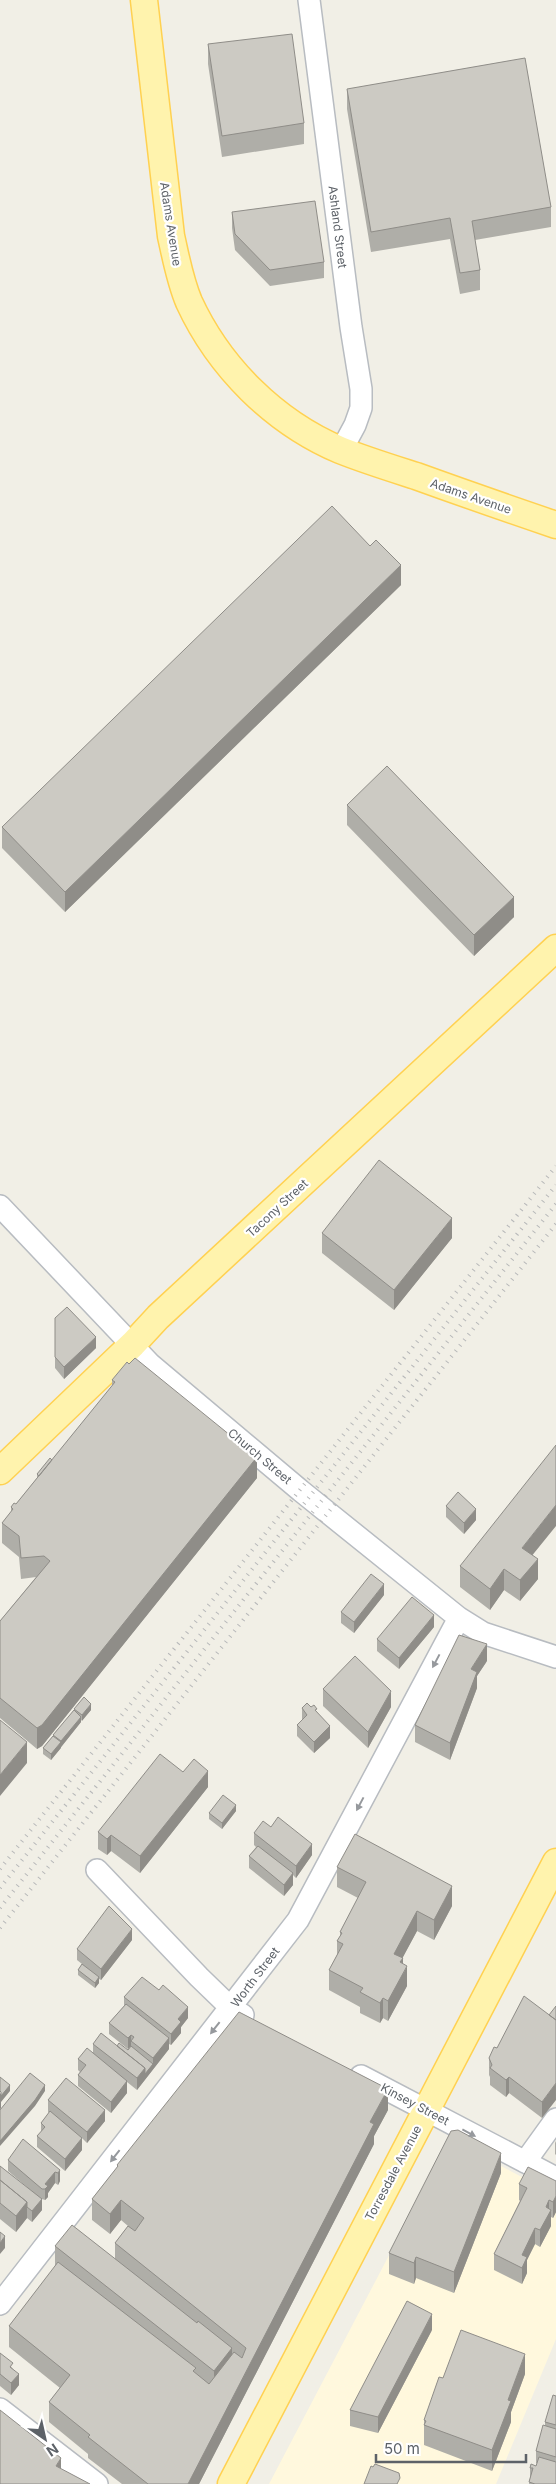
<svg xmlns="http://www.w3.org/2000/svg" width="556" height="2484" viewBox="0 0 556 2484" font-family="Inter,sans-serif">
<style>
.commercial{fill:#fff8dd}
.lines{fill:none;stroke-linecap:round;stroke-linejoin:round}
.minor-casing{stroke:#b8bcc1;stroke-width:24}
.major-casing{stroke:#ffd151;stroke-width:29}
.minor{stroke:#fff;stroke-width:21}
.major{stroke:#fff3ad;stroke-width:26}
.rail{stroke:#b7b8b9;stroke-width:4;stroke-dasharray:1 6;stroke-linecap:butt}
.wall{fill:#afaea8}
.shaded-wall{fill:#8f8d88}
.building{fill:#cccac3;stroke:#8f8d88}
.oneway{fill:#96999d}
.labels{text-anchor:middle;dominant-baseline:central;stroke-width:4.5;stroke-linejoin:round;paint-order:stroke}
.street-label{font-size:12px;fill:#5d6268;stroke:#fff}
</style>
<rect width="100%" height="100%" fill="#f1efe6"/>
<path class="commercial" d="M450,2139L556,2195V2339L496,2484H269Z"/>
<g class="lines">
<defs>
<path id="minor" d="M309,0L351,327L361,389V408L355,425L341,451
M0,1206L150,1364L301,1491L459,1618L483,1633L556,1657
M97,1870L199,1977L231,2008L243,2015
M361,2076L556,2178
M525,2162L556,2119
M0,2304L298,1920L459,1618
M0,2409L97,2484"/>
<path id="major" d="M144,0L171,236C176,258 180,281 189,302C219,367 274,422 340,450C365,460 391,468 416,476C463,493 509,509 556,525
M0,1471L133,1344L158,1317L556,948
M231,2484L556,1862"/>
</defs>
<use href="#minor" class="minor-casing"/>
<use href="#major" class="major-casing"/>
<use href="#minor" class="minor"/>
<use href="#major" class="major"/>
<path class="rail" d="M0,1869L556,1166
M0,1888L556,1185
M0,1908L556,1204
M0,1928L556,1224"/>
</g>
<path class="wall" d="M208,44L304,123V144L222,157L208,64Z
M347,89L551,207V227L475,240L480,270V290L460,294L450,239L371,252L347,109Z
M232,212L324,262V278L270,286L235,250L232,228Z
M370,546L401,585L65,912L2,848V827Z
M347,805L514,917L474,956L347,825Z
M322,1233L452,1238L394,1310L322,1253Z
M55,1318L96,1348L64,1379L55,1368Z
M112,1380L257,1478L42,1746L37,1749L0,1718V1621L36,1577L21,1579L19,1557L2,1543V1523L11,1512V1507L16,1504L37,1478V1474L52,1460L112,1386Z
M446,1506L476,1520L464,1534L446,1517Z
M533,1555L538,1579L520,1601L504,1590L490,1610L460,1587V1566Z
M384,1595L354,1633L341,1623V1612Z
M434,1627L399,1669L377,1651V1639Z
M487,1661L477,1676V1688L450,1760L415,1742V1725Z
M323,1689L391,1707L368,1748L323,1706Z
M311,1707L317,1712L330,1738L314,1753L297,1736V1725L302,1720V1708Z
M74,1709L91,1710L81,1721V1722L51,1760L43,1754V1748L53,1736V1735L74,1711Z
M183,1772L208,1787L140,1873L111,1851L107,1855L98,1849V1832Z
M236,1811L222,1829L209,1819V1813Z
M271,1827L312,1855L296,1878L293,1875V1885L284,1896L249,1868V1856L256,1847L254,1845V1833Z
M337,1867L452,1906L434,1940L417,1931L402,1958L407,1986L388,2021L383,2018L380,2023L360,2013V2007L329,1990V1970L337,1955V1941L340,1936V1932L358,1898L337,1887Z
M132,1940L101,1980L99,1979V1983L95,1988L78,1975V1970L82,1964L77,1960V1949Z
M124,1997L188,2018L181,2027V2033L171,2045L169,2044V2049L137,2090L127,2082V2093L111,2113L78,2086V2075L80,2072L78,2070V2059L93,2053V2044L117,2046L128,2050L131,2046L128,2049L109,2034V2023L124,2006Z
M549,2015L542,2118L509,2093L506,2097L490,2085V2077L489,2075V2058L497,2048Z
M48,2100L105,2121L87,2143L82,2138V2150L65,2171L37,2147V2136L41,2132V2123L49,2113L48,2112Z
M388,2110L374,2136V2144L199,2484H122L88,2458V2454L49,2422V2402L60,2388L9,2347V2326L55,2267V2246L115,2259V2243L128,2226L121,2220L110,2234L92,2220V2199L117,2168V2165Z
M556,2141V2155L555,2154V2143Z
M8,2160L60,2170V2181L58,2185L55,2183L48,2193V2197L45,2200L42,2199V2210L32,2222L27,2218L16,2232L0,2219V2166L34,2193L8,2171Z
M501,2173L454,2293L416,2278L414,2284L389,2274V2253Z
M556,2181V2212L553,2218L551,2217V2226L540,2247L535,2244L527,2260V2273L522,2284L494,2270V2254L520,2201L519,2200V2184Z
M432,2330L378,2433L350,2426V2410Z
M0,2353L13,2369L19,2385L11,2395L0,2386Z
M525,2374L511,2412V2422L492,2471L424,2445V2420L443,2378Z
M556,2396V2484H529L530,2478V2468L536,2466L537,2463H536V2451L545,2426V2422Z"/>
<path class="shaded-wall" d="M401,565V585L65,912V892Z
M514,897V917L474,956V935Z
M452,1218V1238L394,1310V1290Z
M96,1337V1348L64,1379V1367Z
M257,1457V1478L42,1746L37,1749V1728Z
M556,1505V1526L522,1568V1548Z
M476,1509V1520L464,1534V1523Z
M538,1559V1579L520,1601V1580Z
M504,1569V1590L490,1610V1589Z
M384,1584V1595L354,1633V1622Z
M434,1615V1627L399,1669V1658Z
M487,1644V1661L477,1676V1688L450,1760V1743L471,1669Z
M391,1691V1707L368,1748V1732Z
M91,1704V1710L82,1721V1715Z
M81,1717V1722L61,1747V1741Z
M330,1726V1738L314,1753V1742Z
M27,1742V1763L0,1796V1775Z
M61,1742V1748L51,1760V1754Z
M208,1771V1787L140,1873V1856Z
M236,1805V1811L222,1829V1823Z
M111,1835V1851L107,1855V1839Z
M312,1844V1855L296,1878V1866Z
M293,1873V1885L284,1896V1885Z
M452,1886V1906L434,1940V1920Z
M417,1911V1931L394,1974V1954Z
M132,1929V1940L101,1980V1969Z
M403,1958V1974L407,1966V1986L388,2021V2001L400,1962Z
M99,1977V1983L95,1988V1983Z
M383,1998V2018L380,2023V2003Z
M188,2007V2018L181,2027V2033L171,2045V2034L178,2019Z
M131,2035V2046L128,2049V2038Z
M169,2038V2049L137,2090V2078L145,2068L153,2064V2058Z
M509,2077V2093L506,2097V2080Z
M127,2081V2093L111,2113V2102Z
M556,2083V2100L542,2118V2102Z
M10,2085V2091L1,2102V2108L0,2110V2094Z
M45,2085V2091L35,2106L0,2146V2150V2141Z
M388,2089V2110L374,2136V2144L199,2484H188L370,2122Z
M105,2110V2121L87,2143V2132Z
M82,2138V2150L65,2171V2159Z
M501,2153V2173L454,2293V2272Z
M60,2170V2181L58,2185V2173Z
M55,2172V2183L48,2193V2197L45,2200V2184Z
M556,2196V2212L553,2218V2202Z
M42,2199V2210L32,2222V2211Z
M121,2200V2220L110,2234V2214Z
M549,2200V2213L551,2210V2226L540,2247V2230L546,2207Z
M27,2202V2218L16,2232V2216Z
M535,2228V2244L527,2260V2273L522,2284V2255Z
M5,2236V2248L0,2254V2243Z
M416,2257V2278L414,2284V2263Z
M432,2314V2330L378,2433V2417Z
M232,2348V2369L214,2392V2371Z
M525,2354V2374L511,2412V2422L492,2471V2450L508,2400Z
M19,2374V2385L11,2395V2383Z
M61,2458V2479L56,2466Z"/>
<path class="building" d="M292,34L304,123L222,136L208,44Z
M525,58L551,207L472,221L480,270L460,273L450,218L371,232L347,89Z
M315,201L324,262L270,270L235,234L232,212Z
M332,506L370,546L376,540L401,565L65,892L2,827Z
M387,766L514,897L474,935L347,805Z
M379,1160L452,1218L394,1290L322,1233Z
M67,1307L96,1337L64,1367L55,1357V1318Z
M135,1358L257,1457L42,1725L37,1728L0,1698V1621L50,1561L44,1556L21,1558L19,1536L2,1523L13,1509L11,1507L14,1503L16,1504L115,1382L112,1380L127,1362L129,1364Z
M556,1445V1505L522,1548L538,1559L520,1580L504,1569L490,1589L460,1566Z
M50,1458L52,1460L39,1476L37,1474Z
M458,1492L476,1509L464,1523L446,1506Z
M371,1574L384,1584L354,1622L341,1612Z
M412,1597L434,1615L399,1658L377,1639Z
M459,1635L487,1644L471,1669L477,1672L450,1743L415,1725Z
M355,1656L391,1691L368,1732L323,1689Z
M84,1697L91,1704L82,1715L74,1709Z
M307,1703L311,1707L314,1705L317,1709L315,1710L330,1726L314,1742L297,1725L307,1715L302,1708Z
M74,1710L81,1717L61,1741L53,1735Z
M0,1720L27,1742L0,1775Z
M53,1736L61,1742L51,1754L43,1748Z
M160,1754L183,1772L194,1759L208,1771L140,1856L111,1835L107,1839L98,1832Z
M223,1795L236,1805L222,1823L209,1813Z
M278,1817L312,1844L296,1866L254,1833L263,1821L271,1827Z
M355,1834L452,1886L434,1920L417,1911L394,1954L403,1958L400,1962L407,1966L388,2001L383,1998L380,2003L360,1992L363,1988L329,1970L343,1944L337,1941L342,1933L340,1932L366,1882L337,1867Z
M258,1846L293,1873L284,1885L249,1856Z
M109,1906L132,1929L101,1969L77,1949Z
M82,1964L99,1977L95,1983L78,1970Z
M142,1977L159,1990L163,1985L188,2007L178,2019L181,2022L171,2034L124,1997Z
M524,1996L556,2020V2083L542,2102L509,2077L506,2080L490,2068L492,2065L489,2058L494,2047L497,2048Z
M126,2004L169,2038L153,2058L131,2041L134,2037L131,2035L128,2038L109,2023Z
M556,2006V2020L549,2015Z
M239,2012L388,2089L370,2122L374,2124L188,2484H148L88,2437L90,2435L49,2402L70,2375L9,2326L58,2262L196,2368L193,2371L209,2384L234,2352L242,2358L246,2348L115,2243L128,2226L135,2231L144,2218L121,2200L110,2214L92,2199L118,2166L117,2165Z
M101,2033L145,2068L137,2078L93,2044Z
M119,2043L128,2050L131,2046L153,2064L145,2074V2068L117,2046Z
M87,2048L127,2081L111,2102L78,2075L86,2065L78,2059Z
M30,2073L45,2085L35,2100L0,2141V2110Z
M0,2077L10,2085L1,2096V2092L0,2091Z
M66,2078L105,2110L87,2132L48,2100Z
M50,2111L82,2138L65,2159L37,2136L45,2127L41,2123Z
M458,2130L501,2153L454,2272L416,2257L414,2263L389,2253L451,2131Z
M23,2139L60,2170L58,2173L55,2172L45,2184L48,2186L45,2189H42L8,2160Z
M0,2166L42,2199L32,2211L27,2207V2202L0,2180Z
M528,2167L556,2181V2196L553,2202L549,2200L546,2207L551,2210L540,2230L535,2228L522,2255L527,2257L522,2268L494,2254L527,2188L519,2184Z
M0,2180L27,2202L16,2216L0,2203Z
M72,2225L197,2323L198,2321L232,2348L214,2371L55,2246Z
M0,2232L5,2236L0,2243Z
M407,2301L432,2314L378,2417L350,2410Z
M461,2330L525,2354L508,2400L511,2401L492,2450L424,2425L426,2421L424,2420L439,2377L443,2378Z
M0,2353L13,2363L10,2367L19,2374L11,2383L0,2374Z
M553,2395L556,2396V2425L545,2422Z
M0,2410L61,2458L56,2466L90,2484H0Z
M543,2425L556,2429V2457L536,2451Z
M539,2457L556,2462V2484H535L529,2482L533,2468H530L531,2464L536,2466Z
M375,2464L399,2473L400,2478L397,2484H364L371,2466L373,2467Z"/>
<defs><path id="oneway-solid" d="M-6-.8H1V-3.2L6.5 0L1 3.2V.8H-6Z" transform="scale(1.25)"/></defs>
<g class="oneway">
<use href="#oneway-solid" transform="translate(436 1661) rotate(118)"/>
<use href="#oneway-solid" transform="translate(360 1804) rotate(118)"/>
<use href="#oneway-solid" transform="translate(215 2028) rotate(128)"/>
<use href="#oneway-solid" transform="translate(469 2133) rotate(28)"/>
<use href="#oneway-solid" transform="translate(115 2156) rotate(128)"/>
</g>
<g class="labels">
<g class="street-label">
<text transform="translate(171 224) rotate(81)">Adams Avenue</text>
<text transform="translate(338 227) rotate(83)">Ashland Street</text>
<text transform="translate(471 496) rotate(19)">Adams Avenue</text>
<text transform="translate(277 1208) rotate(-43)">Tacony Street</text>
<text transform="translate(260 1456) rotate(40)">Church Street</text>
<text transform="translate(255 1977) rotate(-53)">Worth Street</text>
<text transform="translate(415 2104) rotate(28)">Kinsey Street</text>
<text transform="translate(393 2173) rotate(-62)">Torresdale Avenue</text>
</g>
</g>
<g transform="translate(45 2439) rotate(146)" stroke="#ffffff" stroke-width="4" paint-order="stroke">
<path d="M0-4L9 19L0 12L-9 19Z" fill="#5d6268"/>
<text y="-8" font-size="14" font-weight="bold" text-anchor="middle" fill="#5d6268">N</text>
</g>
<path d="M376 2454v8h150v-8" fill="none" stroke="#5d6268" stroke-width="2.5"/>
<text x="384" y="2454" font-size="15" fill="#5d6268" stroke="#ffffff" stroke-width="4" paint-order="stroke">50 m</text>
</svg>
